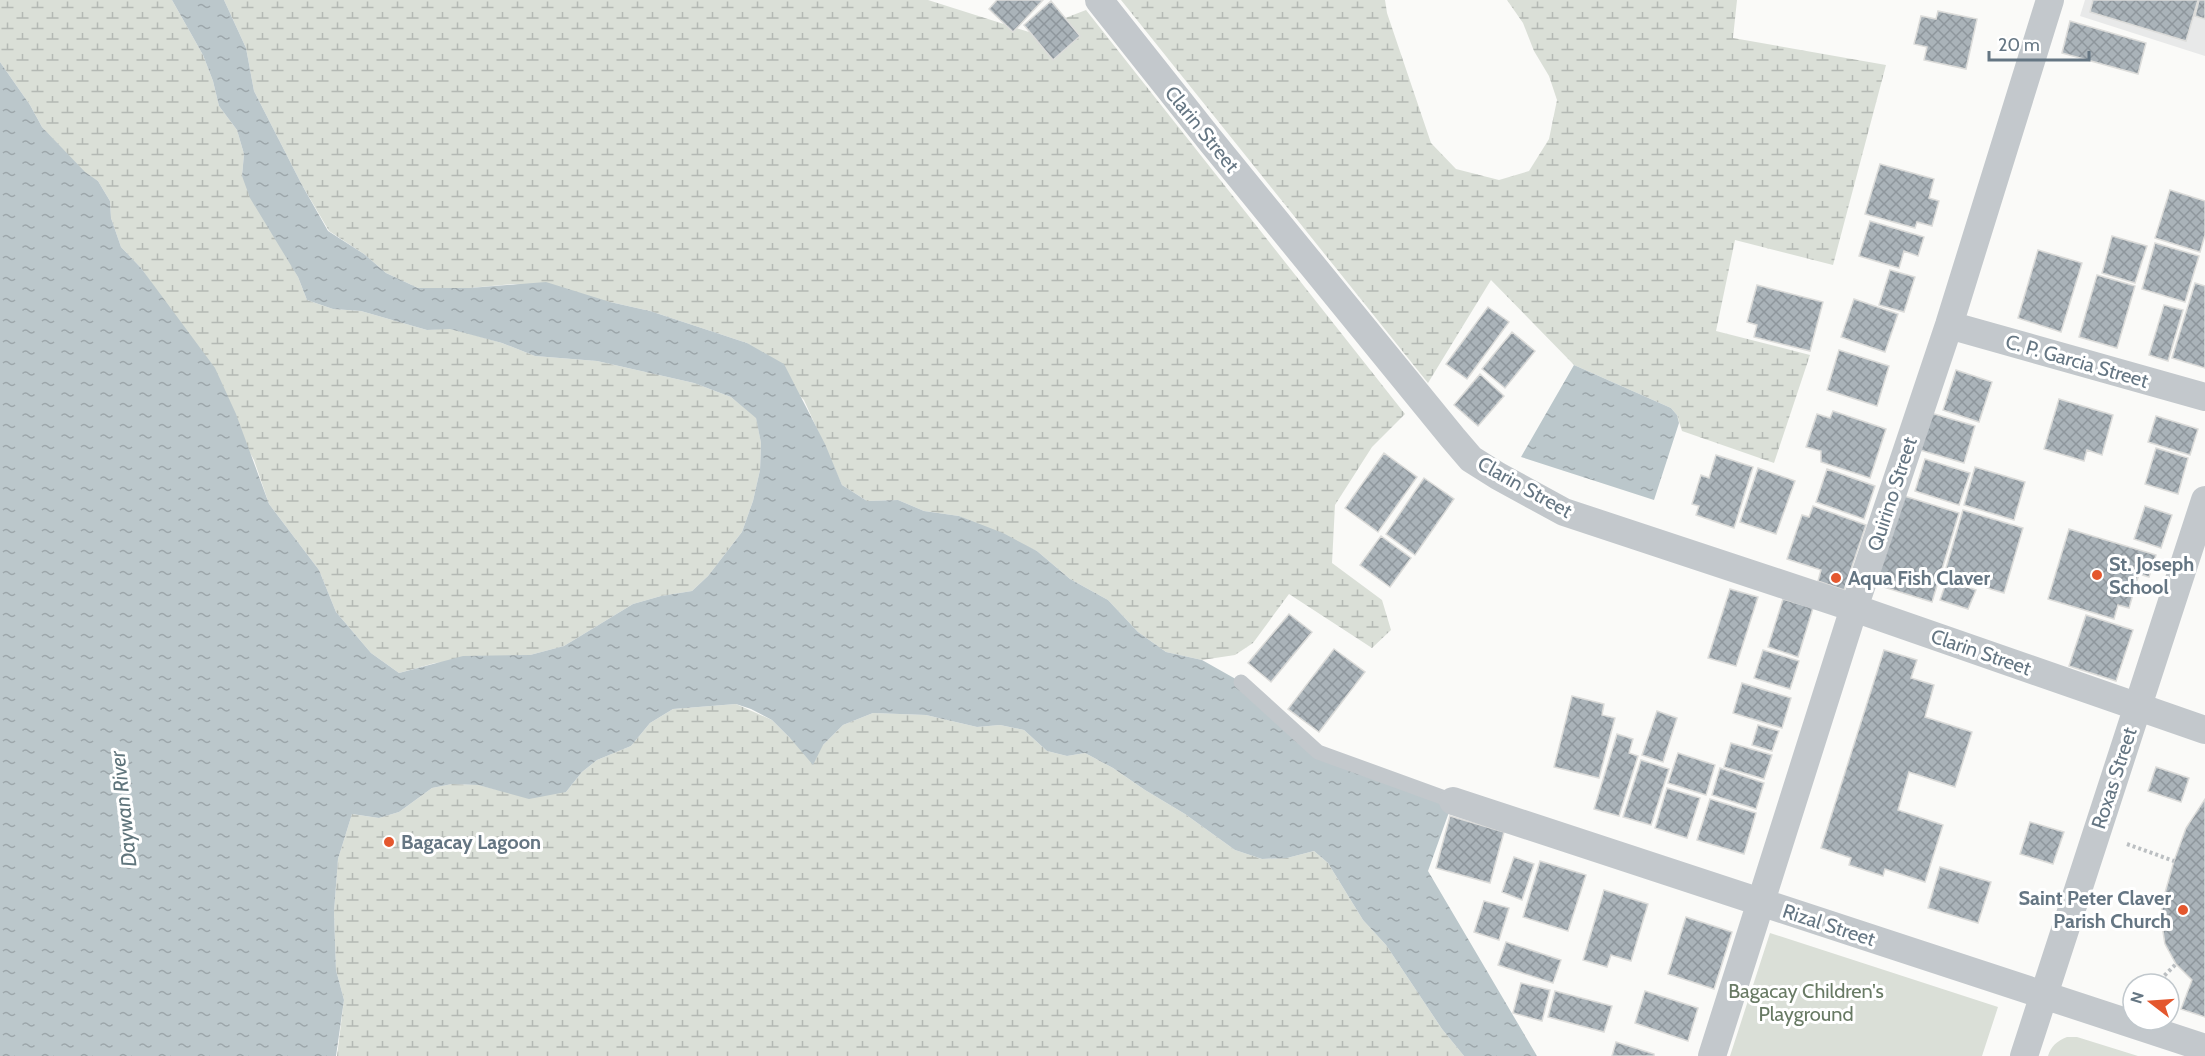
<svg xmlns="http://www.w3.org/2000/svg" width="2205" height="1056" viewBox="0 0 2205 1056" font-family="Cabin,sans-serif">
<style>
.built{fill:#e8e9e9}
.wetland{fill:url(#wetland-marsh)}
.green{fill:#dadfd7}
.water{fill:url(#water-ripples)}
.building{fill:url(#building-cross-hatch);stroke:#dcdcda;stroke-width:1.5}
.lines{fill:none;stroke-linecap:round;stroke-linejoin:round}
.path{stroke:#bbbfc2;stroke-width:4;stroke-dasharray:3 3;stroke-linecap:butt}
.lane{stroke:#c3c8cc;stroke-width:15}
.street{stroke:#c3c8cc;stroke-width:28}
.poi-dot{fill:#e4572e;stroke:#fff;stroke-width:2}
.labels{text-anchor:middle;dominant-baseline:central;stroke-width:6;stroke-linejoin:round;paint-order:stroke}
.street-label{font-size:20px;fill:#657683;stroke:#fff}
.poi-label{font-size:20px;font-weight:bold;fill:#657683;stroke:#fff;text-anchor:start}
.park-label{font-size:20px;fill:#687a64;stroke:#fff}
.water-label{font-size:21px;font-style:italic;fill:#60757c;stroke:#fff}
</style>
<defs>
<pattern id="wetland-marsh" width="20" height="14" patternUnits="userSpaceOnUse" patternTransform="scale(1.5)"><rect width="20" height="14" fill="#dadfd7"/><path d="M1 5h8M5 5V1M11 12h8M15 12V8" fill="none" stroke="#b4b9b4"/></pattern>
<pattern id="water-ripples" width="26" height="14" patternUnits="userSpaceOnUse" patternTransform="scale(1.5)"><rect width="26" height="14" fill="#bbc7cb"/><path d="M2 4q2-2 4 0t4 0M15 11q2-2 4 0t4 0" fill="none" stroke="#9ca6aa"/></pattern>
<pattern id="building-cross-hatch" width="8" height="8" patternUnits="userSpaceOnUse" patternTransform="scale(1.5)"><rect width="8" height="8" fill="#aab3b9"/><path d="M0 0l8 8M0 8l8-8" fill="none" stroke="#8e969c"/></pattern>
</defs>
<rect width="100%" height="100%" fill="#fafaf8"/>
<path class="built" d="M2085,0H2205V56L2080,16Z"/>
<path class="wetland" d="M0,0H172L203,55L213,81L219,106L237,130L244,154L242,176L298,277L307,300L333,309L361,311L427,330L450,328L502,343L535,356L597,361L694,383L731,397L756,417L761,443L760,470L753,501L742,532L708,576L692,591L661,596L633,604L564,646L530,655L435,663L399,673L371,653L336,612L319,570L269,504L254,460L168,307L141,268L121,247L111,218L110,201L98,181L85,173L42,127L30,105L0,62Z
M224,0H928L1029,32L1086,10L1405,414L1372,447L1335,505L1332,563L1382,600L1391,630L1372,648L1289,594L1253,643L1235,655L1202,660L1166,652L1138,632L1108,600L1070,579L1037,551L959,516L924,511L898,500L867,501L842,485L804,400L747,343L650,311L610,302L514,284L470,288H418L386,273L364,254L329,231L302,185L254,91L246,48Z
M1121,0H1385L1387,13L1431,143L1456,169L1499,180L1529,171L1549,139L1557,100L1549,76L1534,51L1523,23L1507,0H1737L1733,38L1886,65L1833,265L1735,240L1716,331L1810,355L1774,463L1682,431L1677,415L1671,408L1574,365L1491,280L1428,383Z
M736,704L772,720L790,738L823,745L843,725L873,713L926,715L977,727L1000,725L1024,730L1047,751L1067,756L1085,753L1113,768L1145,790L1185,814L1235,850L1262,859L1287,858L1314,851L1328,863L1363,920L1386,945L1442,1029L1464,1056H337L344,1000L336,970L334,912L338,859L352,814L379,818L399,812L432,788L452,784L478,785L498,790L566,792L582,772L597,760L631,746L650,723L673,709Z"/>
<path class="green" d="M1770,933L1998,1007L1982,1056H1730Z
M2067,1037H2077L2138,1056H2048C2051,1046 2057,1041 2067,1037Z"/>
<path class="water" d="M172,0H224L246,48L254,91L302,185L328,231L364,254L386,273L418,288H470L546,282L610,302L650,311L747,343L784,364L825,444L842,485L867,501L898,500L924,511L959,516L1003,533L1037,551L1070,579L1108,600L1138,632L1166,652L1202,660L1241,682L1318,752L1453,801L1428,871L1537,1056H1464L1442,1029L1386,945L1363,920L1328,863L1314,851L1287,858L1262,859L1235,850L1185,814L1145,790L1113,768L1085,753L1067,756L1047,751L1024,730L1000,725L977,727L926,715L873,713L843,725L823,745L813,765L790,738L772,720L751,709L736,704L673,709L650,723L631,746L597,760L582,772L566,792L529,799L478,785L452,784L432,788L399,812L379,818L352,814L338,859L334,912L336,970L344,1000L336,1056H0V62L30,105L42,127L85,172L98,181L110,201L111,218L121,247L141,268L215,368L236,414L269,504L319,570L336,612L371,653L399,673L463,656L530,655L564,646L633,604L661,596L692,591L708,576L742,532L753,501L760,470L761,443L756,418L731,397L694,383L597,361L535,356L502,343L450,329L427,330L361,311L333,309L307,300L298,277L250,198L242,176L244,154L237,130L219,106L213,81L203,55Z
M1574,365L1671,408L1677,415L1679,423L1654,500L1521,457Z"/>
<path class="building" d="M997,0H1043L1013,32L989,9Z
M2093,0H2198L2186,41L2090,12Z
M2199,0H2205V19L2195,16Z
M1051,1L1080,36L1053,60L1024,25Z
M1938,11L1977,19L1966,69L1924,60L1927,47L1914,44L1921,16L1936,19Z
M2070,21L2146,43L2138,74L2062,53Z
M1880,164L1934,179L1929,198L1939,201L1932,226L1917,222L1915,228L1865,214Z
M2170,190L2205,201V235L2200,252L2155,238Z
M1870,221L1924,237L1918,256L1904,251L1899,268L1859,256Z
M2112,236L2147,246L2135,283L2102,273Z
M2155,243L2199,256L2185,302L2142,289Z
M2038,250L2082,263L2061,332L2018,318Z
M1890,270L1915,277L1904,312L1879,305Z
M2097,275L2135,286L2117,348L2079,337Z
M2195,283L2205,286V368L2172,358Z
M1757,285L1823,302L1810,351L1754,337L1757,325L1747,322Z
M1854,299L1898,314L1885,352L1841,337Z
M2164,305L2183,310L2168,361L2149,355Z
M1488,307L1509,322L1467,379L1446,364Z
M1512,332L1535,351L1505,388L1482,369Z
M1839,350L1889,366L1877,406L1827,390Z
M1956,370L1992,382L1979,422L1943,410Z
M1480,374L1504,396L1478,426L1454,405Z
M2059,399L2113,415L2102,455L2087,450L2084,461L2044,449Z
M1921,410L1975,426L1964,463L1910,447Z
M1833,411L1886,429L1870,478L1821,462V451L1806,447L1817,414L1830,418Z
M2156,416L2198,429L2190,455L2148,442Z
M2156,448L2188,458L2178,494L2145,484Z
M1384,453L1417,477L1378,532L1345,508Z
M1716,455L1753,467L1734,528L1696,515L1699,506L1692,504L1701,475L1709,478Z
M1925,459L1970,473L1959,505L1915,491Z
M1975,467L2025,482L2014,520L1964,505Z
M1758,468L1795,481L1776,534L1740,522Z
M1827,469L1875,486L1864,519L1816,502Z
M1424,478L1454,499L1415,555L1386,534Z
M1901,495L1959,513L1932,602L1874,584Z
M1813,506L1866,525L1844,590L1818,581L1821,570L1787,559L1802,515L1809,517Z
M2145,506L2172,515L2161,548L2134,539Z
M1963,510L2023,528L2004,593L1944,575Z
M2069,529L2156,555L2149,577L2139,574L2129,608L2118,605L2114,619L2048,599Z
M1381,536L1411,558L1390,587L1360,565Z
M1947,580L1976,590L1968,609L1940,600Z
M1730,589L1758,597L1736,666L1708,658Z
M1783,599L1813,608L1798,657L1768,647Z
M1289,614L1312,632L1271,682L1248,663Z
M2086,615L2133,630L2116,681L2069,666Z
M1334,649L1365,672L1319,732L1288,709Z
M1763,650L1799,661L1790,689L1754,678Z
M1884,650L1917,660L1911,678L1934,685L1925,717L1972,732L1955,787L1909,772L1898,810L1943,825L1925,882L1885,869L1883,876L1849,865L1851,858L1821,848Z
M1742,683L1791,698L1782,728L1733,713Z
M1572,696L1604,704L1602,715L1615,718L1599,778L1554,767Z
M1657,711L1677,718L1663,762L1642,755Z
M1758,725L1779,731L1772,751L1752,745Z
M1617,734L1633,739L1629,753L1638,756L1619,816L1594,809Z
M1731,743L1772,755L1764,779L1724,767Z
M1678,753L1715,765L1706,795L1668,783Z
M1641,760L1669,769L1651,825L1623,817Z
M2156,767L2189,778L2181,802L2148,791Z
M1720,768L1764,783L1756,809L1712,795Z
M1667,788L1700,798L1687,838L1655,828Z
M1710,799L1756,813L1744,854L1697,840Z
M2205,799V1017L2181,1009L2192,980L2176,964L2165,944L2161,919L2163,900L2174,861L2186,828Z
M1450,816L1504,832L1490,883L1436,868Z
M2030,822L2064,832L2053,864L2020,854Z
M1514,857L1534,864L1522,900L1502,892Z
M1540,861L1586,875L1568,931L1523,917Z
M1940,867L1991,882L1978,923L1928,908Z
M1604,890L1648,904L1631,961L1611,955L1607,967L1583,960Z
M1484,901L1509,908L1499,940L1474,932Z
M1686,917L1732,932L1714,989L1668,974Z
M1506,942L1561,960L1553,983L1498,965Z
M1521,983L1550,990L1542,1021L1513,1013Z
M1555,991L1612,1006L1604,1032L1548,1017Z
M1645,991L1698,1008L1688,1041L1635,1023Z
M1616,1042L1654,1054V1056H1612Z"/>
<g class="lines">
<path class="path" d="M2127,844L2174,861
M2156,984L2176,964"/>
<path class="lane" d="M1241,682L1318,752L1453,801"/>
<path class="street" d="M1099,0L1210,140L1453,438L1471,459L1498,476L1564,512L1854,608L2205,730
M1949,325L2205,397
M1453,801L2205,1048
M1712,1056L1854,608L1949,325L2050,0
M2024,1056L2205,500"/>
</g>
<g class="poi-dot">
<circle cx="2097" cy="575" r="6"/>
<circle cx="1836" cy="578" r="6"/>
<circle cx="389" cy="842" r="6"/>
<circle cx="2183" cy="910" r="6"/>
</g>
<g class="labels">
<g class="street-label">
<text transform="translate(1202 129) rotate(51)">Clarin Street</text>
<text transform="translate(2077 361) rotate(16)">C. P. Garcia Street</text>
<text transform="translate(1525 487) rotate(29)">Clarin Street</text>
<text transform="translate(1892 494) rotate(-72)">Quirino Street</text>
<text transform="translate(1981 652) rotate(19)">Clarin Street</text>
<text transform="translate(2114 778) rotate(-72)">Roxas Street</text>
<text transform="translate(1829 925) rotate(18)">Rizal Street</text>
</g>
<g class="poi-label">
<text x="2109" y="564">St. Joseph<tspan x="2109" dy="23">School</tspan></text>
<text x="1848" y="578">Aqua Fish Claver</text>
<text x="401" y="842">Bagacay Lagoon</text>
<text x="2171" y="898" text-anchor="end">Saint Peter Claver<tspan x="2171" dy="23">Parish Church</tspan></text>
</g>
<g class="park-label">
<text x="1806" y="991">Bagacay Children's<tspan x="1806" dy="23">Playground</tspan></text>
</g>
<g class="water-label">
<text transform="translate(123 809) rotate(-96)">Daywan River</text>
</g>
</g>
<g transform="translate(2151 1002) rotate(287)"><circle r="28" fill="#ffffff" stroke="#c1c8cd" stroke-width="1.5"/>
<path d="M0-4.5L10 22L0 15L-10 22Z" fill="#e4572e"/>
<text y="-9" font-size="16" font-weight="bold" text-anchor="middle" fill="#657683">N</text>
</g>
<path d="M1989 51v9h100v-9" fill="none" stroke="#657683" stroke-width="3"/>
<text x="1998" y="51" font-size="18" fill="#657683" stroke="#ffffff" stroke-width="4.5" paint-order="stroke">20 m</text>
</svg>
